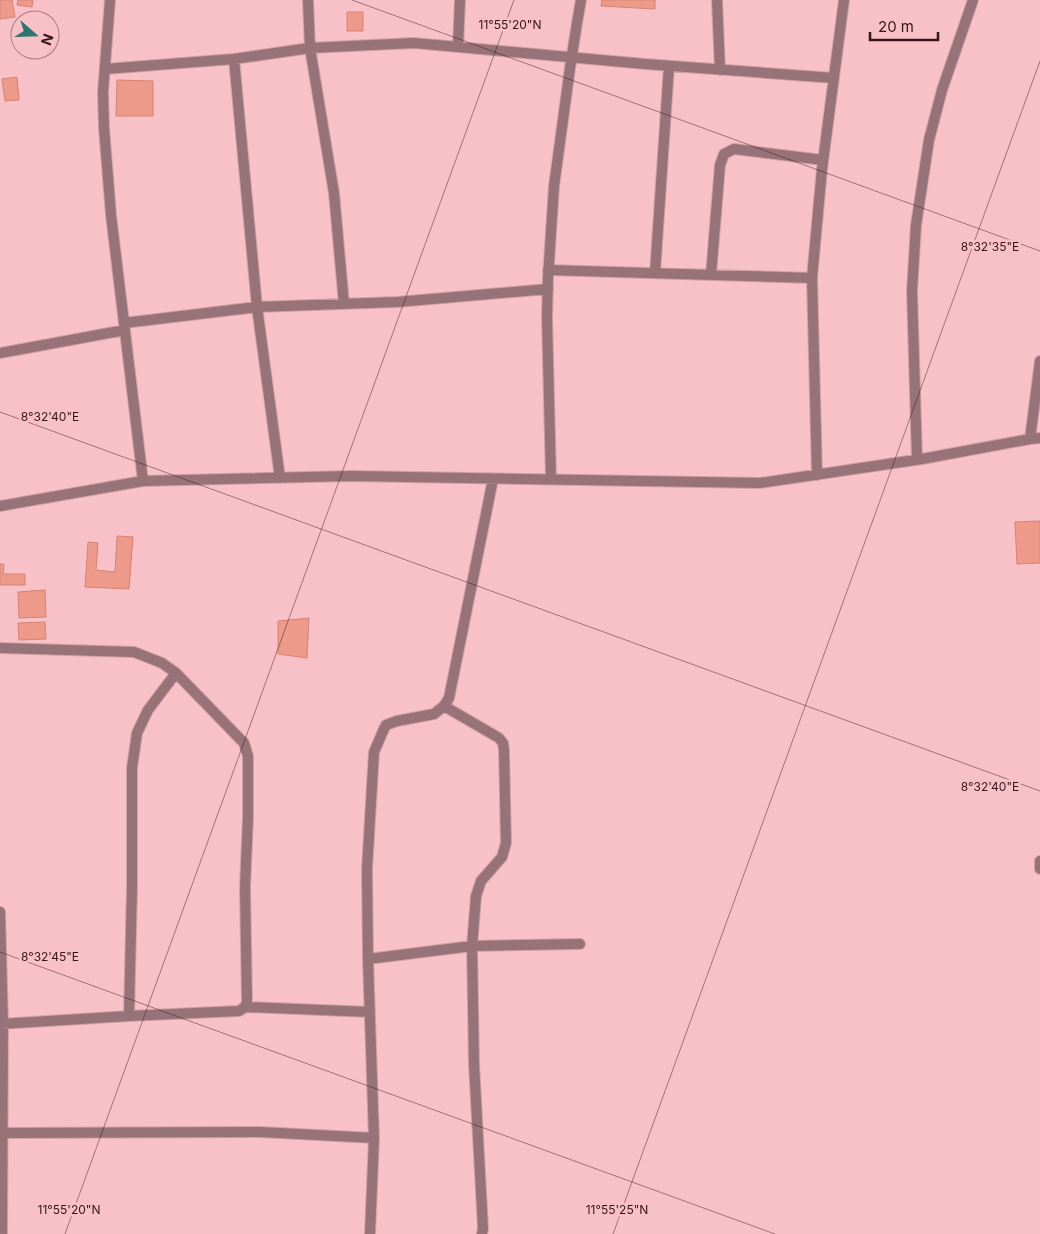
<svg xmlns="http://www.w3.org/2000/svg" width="1040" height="1234" viewBox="0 0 1040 1234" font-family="Inter,sans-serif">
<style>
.building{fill:#ee9a8b;stroke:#d58375}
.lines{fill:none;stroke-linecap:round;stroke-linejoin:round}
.street-casing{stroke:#d09fa4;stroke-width:12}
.street{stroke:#977276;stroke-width:10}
.ticks{fill:none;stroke:#35151a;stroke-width:1;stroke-opacity:0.45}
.ticks-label{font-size:12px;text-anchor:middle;fill:#35151a;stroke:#f7c1c7;stroke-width:5;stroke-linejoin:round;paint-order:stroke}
</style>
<rect width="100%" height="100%" fill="#f7c1c7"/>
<path class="building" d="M0,0H12L15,17L0,19Z
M18,0H33L32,7L17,5Z
M602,0H655V9L601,6Z
M347,12H363V31H347Z
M17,77L19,100L5,101L2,79Z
M117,80L153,81V116H116Z
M1040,521V563L1017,564L1015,522Z
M117,536L133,537L129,589L85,587L88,542L98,543L96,570L115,572Z
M0,564H4L3,574H25V585H0Z
M45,590L46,617L19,618L18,592Z
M309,618L307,658L278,654V621Z
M45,622L46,639L19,640L18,623Z"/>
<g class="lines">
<defs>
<path id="street" d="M110,0L103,92L104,128L111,215L143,481
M308,0L310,48L334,193L344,304
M717,0L720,70
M458,47L460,0
M234,59L257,307L280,478
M105,69L234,59L310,48L414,43L645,64L834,78
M548,270L812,278
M655,273L669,66
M711,275L720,165L724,154L734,149L823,160
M124,323L257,307L397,302L548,289
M0,353L125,330
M1030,439L1040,361
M917,459L912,291L916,225L929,140L942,90L973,0
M817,475L812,278L822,169L844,0
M551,479L547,318L548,278L554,186L570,68L577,23L581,0
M0,506L143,481L351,476L760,483L922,459L1030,439L1040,438
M0,648L134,652L162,663L176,673L244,743L248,756V817L245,887L247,1002L245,1007
M444,706L499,738L503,743L504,750L506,843L502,857L481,881L476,896L472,946L474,1064L483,1228L482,1234
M1040,861V869
M0,912L3,1024L2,1234
M368,959L472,946L580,944
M129,1016L132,886V768L137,733L148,710L176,673
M0,1024L129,1016L239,1011L245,1007L370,1012
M2,1133L260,1132L374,1138
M370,1234L374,1138L368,959L367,869L374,752L383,731L386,725L397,721L434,714L444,706L449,698L493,479"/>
</defs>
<use href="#street" class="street-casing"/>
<use href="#street" class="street"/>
</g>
<path class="ticks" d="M352,0L1040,251M0,412L1040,791M0,952L775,1234M65,1234L514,0M613,1234L1040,61"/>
<g class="ticks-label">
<text x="510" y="29">11°55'20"N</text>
<text x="990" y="251">8°32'35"E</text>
<text x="50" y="421">8°32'40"E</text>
<text x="990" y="791">8°32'40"E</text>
<text x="50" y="961">8°32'45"E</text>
<text x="69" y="1214">11°55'20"N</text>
<text x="617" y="1214">11°55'25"N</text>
</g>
<g transform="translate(35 35) rotate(110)"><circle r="24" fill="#f7c1c7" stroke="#a97c82"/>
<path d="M0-4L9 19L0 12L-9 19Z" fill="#2c7572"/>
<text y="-8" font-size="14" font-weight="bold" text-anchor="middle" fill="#35151a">N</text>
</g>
<path d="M870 32v8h68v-8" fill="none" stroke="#35151a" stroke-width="2.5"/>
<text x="878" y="32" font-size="15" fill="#35151a" stroke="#f7c1c7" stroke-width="4" paint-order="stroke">20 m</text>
</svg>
